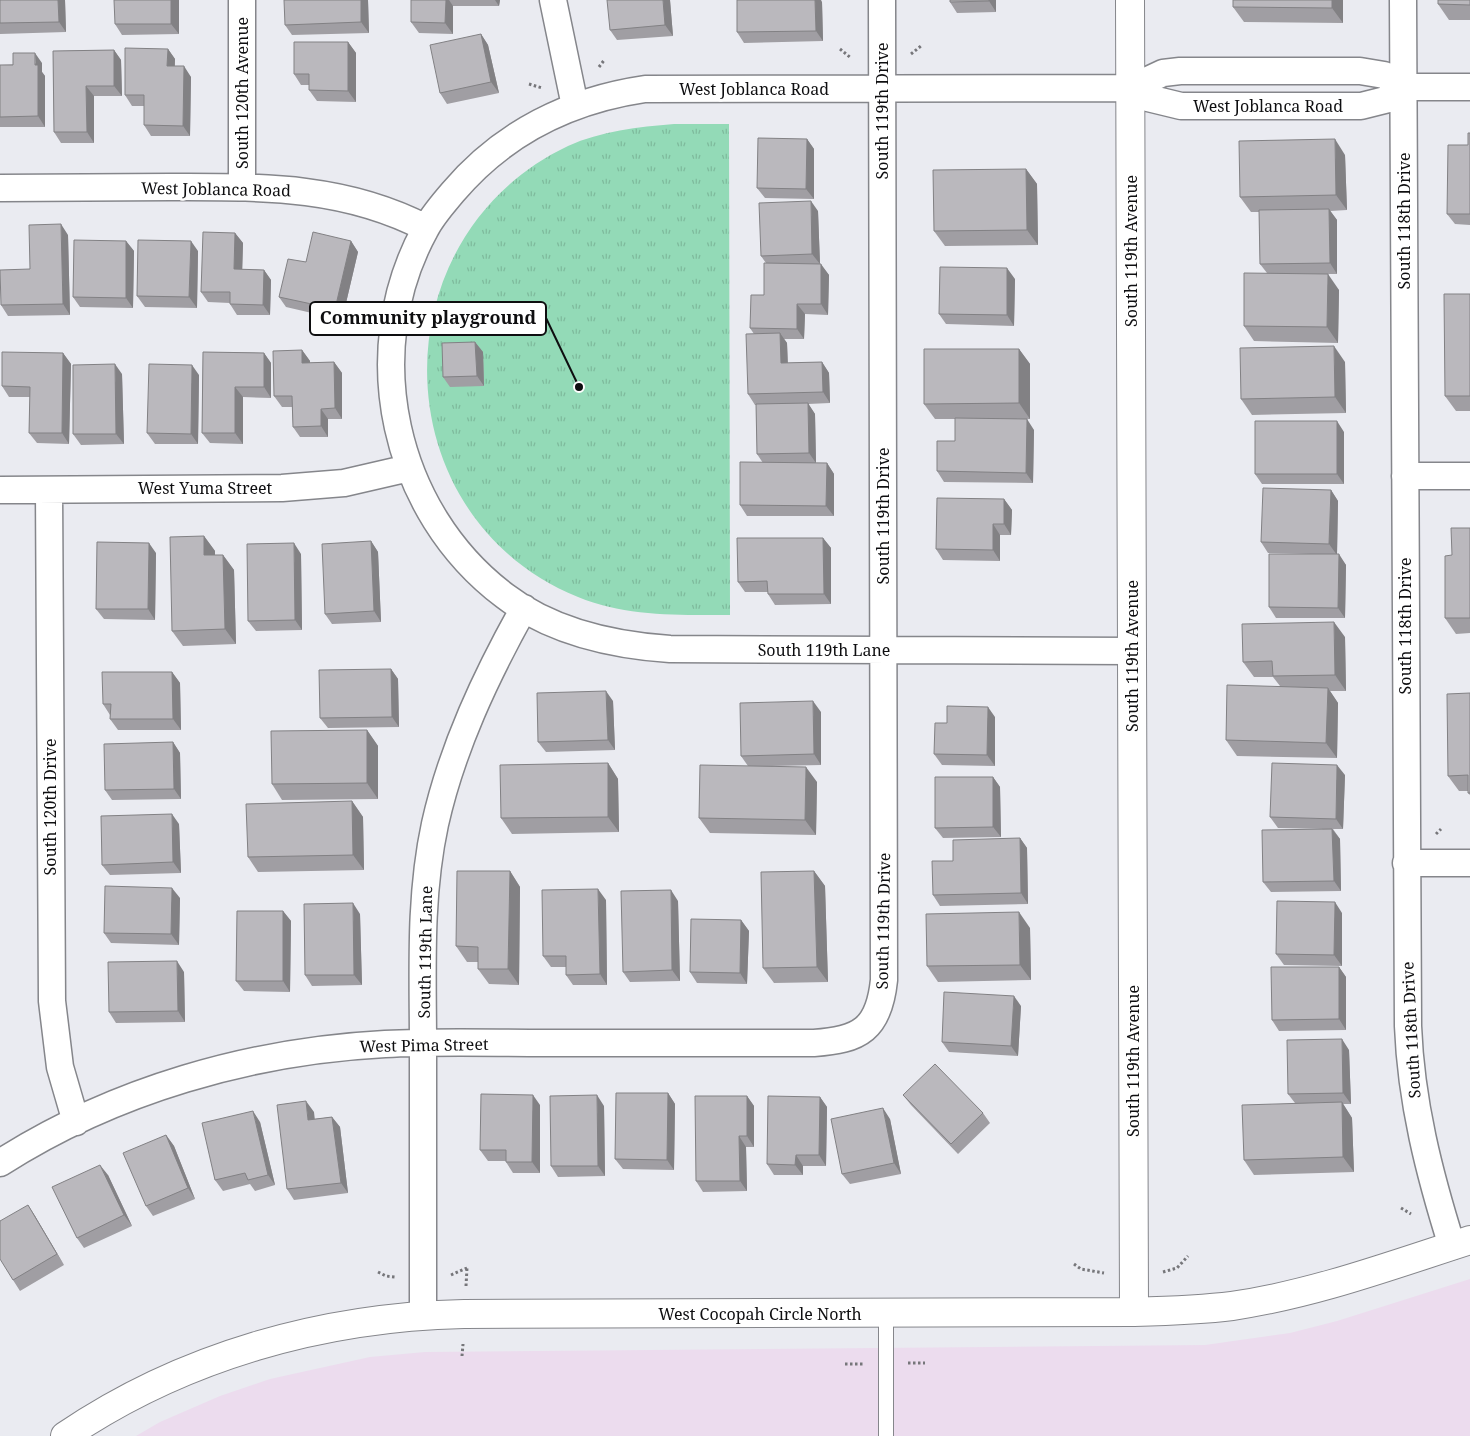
<svg xmlns="http://www.w3.org/2000/svg" width="1470" height="1436" viewBox="0 0 1470 1436" font-family="'Noto Serif',serif">
<style>
.education{fill:#ecdcee}
.grass{fill:url(#grass-tufts)}
.lines{fill:none;stroke-linecap:round;stroke-linejoin:round}
.service-casing{stroke:#85868b;stroke-width:16}
.minor-casing{stroke:#85868b;stroke-width:29}
.tertiary-casing{stroke:#85868b;stroke-width:30}
.path{stroke:#76767a;stroke-width:3;stroke-dasharray:2.5 2.5;stroke-linecap:butt}
.service{stroke:#fff;stroke-width:14}
.minor{stroke:#fff;stroke-width:26}
.tertiary{stroke:#fff;stroke-width:28}
.wall{fill:#a09ea3}
.shaded-wall{fill:#828184}
.building{fill:#bab8bd;stroke:#828184}
.labels{text-anchor:middle;dominant-baseline:central;stroke-width:5;stroke-linejoin:round;paint-order:stroke}
.street-label{font-size:16px;fill:#0e0e10;stroke:#fff}
.leader{fill:none;stroke:#0e0e10;stroke-width:2}
.callout-dot{fill:#0e0e10;stroke:#fff;stroke-width:2}
.callout{fill:#fff;stroke:#0e0e10;stroke-width:2}
.callout-label{font-size:18px;text-anchor:middle;font-weight:bold;fill:#0e0e10}
</style>
<defs>
<pattern id="grass-tufts" width="24" height="20" patternUnits="userSpaceOnUse" patternTransform="scale(1.25)"><rect width="24" height="20" fill="#93dab7"/><path d="M3 7l-1-3M5 7V3M7 7l1-3M15 17l-1-3M17 17v-4M19 17l1-3" fill="none" stroke="#7eba9c"/></pattern>
</defs>
<rect width="100%" height="100%" fill="#eaebf1"/>
<path class="education" d="M1470,1279V1436H136L160,1422L220,1396L270,1379L370,1357L425,1352L1205,1345L1290,1333L1337,1321Z"/>
<path class="grass" d="M674,124H729L730,615C679,615 626,617 578,597C381,517 376,237 568,146C601,131 638,127 674,124Z"/>
<g class="lines">
<defs>
<path id="service" d="M886,1436V1314"/>
<path id="minor" d="M242,0V187
M553,0L575,106
M1403,0L1408,1026C1411,1102 1429,1173 1452,1246
M1131,88L1148,98L1181,106H1361L1385,100L1404,87
M0,188C57,188 114,187 171,187C261,187 343,185 426,228
M1405,476H1470
M0,490L282,488L344,483L409,468
M49,490L52,1001L60,1067L76,1122
M1132,651L670,649C612,645 552,632 505,596C393,512 358,352 425,230C432,216 443,204 453,192C503,133 570,100 645,89L1131,88L1163,73L1180,71H1360L1384,75L1404,87H1470
M1406,863H1470
M0,1163C114,1090 251,1051 385,1044C438,1041 492,1043 545,1043C634,1043 724,1043 814,1043C860,1040 879,1029 884,980L882,0
M423,1315C423,1225 423,1136 423,1046C423,972 419,898 435,824C452,748 486,676 524,608"/>
<path id="tertiary" d="M1130,0L1134,1312
M65,1436C183,1356 323,1317 464,1314L1134,1312C1167,1311 1200,1310 1232,1306C1314,1294 1392,1265 1470,1240"/>
</defs>
<use href="#service" class="service-casing"/>
<use href="#minor" class="minor-casing"/>
<use href="#tertiary" class="tertiary-casing"/>
<path class="path" d="M840,49L851,58
M911,54L921,46
M599,67L605,59
M529,84L542,88
M1436,834L1441,829
M1401,1208L1411,1214
M1074,1264L1081,1269L1104,1273
M378,1272L386,1276L395,1277
M1163,1272L1177,1268L1188,1256
M451,1275L467,1268
M466,1286L467,1268
M462,1356L463,1344
M908,1363H925
M845,1364H864"/>
<use href="#service" class="service"/>
<use href="#minor" class="minor"/>
<use href="#tertiary" class="tertiary"/>
</g>
<path class="wall" d="M0,0H65L66,32L0,34Z
M179,0V34L122,35L115,24Z
M368,0L369,33L292,35L285,25Z
M411,0H500L499,6H453V34L419,33L411,22Z
M670,0L673,36L617,40L610,30Z
M996,0V12L957,13L950,2Z
M1343,0V23L1244,22L1233,7Z
M1470,0V20H1449L1438,4Z
M822,2L823,41L744,43L737,32Z
M481,34L488,45L499,93L447,104L440,93Z
M348,42L356,53V102L317,101L309,90V85H301L294,74Z
M168,49L175,59V66L191,77L190,136H151L144,125V106H132L125,95Z
M114,50L121,60L122,96H94V143H61L54,132L53,51Z
M42,63V72L45,76V127H0V65Z
M1470,133V225L1455,224L1447,214L1468,145Z
M807,139L814,149V199L765,198L757,188Z
M1345,155L1347,210L1330,211L1337,220V274H1305L1339,290L1338,343L1254,341L1244,326L1267,273L1260,264L1259,212H1251L1240,197Z
M1026,169L1037,184L1038,245L945,246L934,231Z
M818,211L820,264L829,275L828,315L805,314L804,339H784L787,343L788,363L822,362L829,373L830,403L808,404L815,414L816,463H827L834,474V516H747L740,505L763,463L757,454L756,405H755L748,394L754,334L750,328L764,295L766,263L761,256Z
M235,233L243,243L242,269L264,270L271,280L270,315H237L230,304V303L208,302L201,292Z
M68,235L70,315L8,316L1,305L30,269Z
M126,241L134,251L133,308L80,307L73,297Z
M351,241L358,252L342,320L286,307L279,297L306,262Z
M198,251L197,308L145,307L137,296Z
M1015,279L1014,326L946,324L939,314Z
M1470,294V411H1456L1445,396Z
M475,342L483,352L484,386L450,387L443,377Z
M1019,349L1030,364V419H1005L1034,430L1033,483L944,482L937,471L955,441V419H935L924,404Z
M302,350L310,361V363L334,362L342,373V419H328V437H300L293,427L292,407H282L274,396Z
M203,352L264,353L271,363V398L243,397V444L210,443L202,433Z
M63,353L71,364L69,444L37,443L29,433L30,397H9L2,386Z
M1345,362L1346,413L1252,415L1241,399Z
M122,374L124,444L81,445L73,434Z
M199,375L198,444H155L147,433Z
M1344,432V484H1262L1255,474Z
M1331,490L1338,501L1337,554L1346,565L1345,618H1276L1269,607L1310,554L1268,553L1261,542Z
M1004,499L1012,510L1011,535H1000V561L943,560L936,549Z
M1470,528V633L1456,634L1445,618L1452,555Z
M204,536L215,551V555H223L234,570L236,644L183,646L172,631Z
M823,538L831,548V604L775,605L768,594V592H745L738,582Z
M371,541L378,552L381,622L332,624L325,614Z
M156,553L155,620L104,619L96,609Z
M301,554L302,630L256,631L248,621Z
M1345,637L1346,691H1330L1338,703L1337,758L1237,756L1226,740L1280,686L1273,677H1254L1243,662Z
M391,669L398,679L399,727L328,728L320,718Z
M172,672L180,683L181,730H118L110,719V715L103,704Z
M1470,693V795L1468,793V791H1459L1448,776Z
M613,701L615,750L546,752L538,742Z
M821,712V765L772,766L817,782L816,835L710,833L699,818L748,766L741,756Z
M995,717V766L942,765L934,754L947,723Z
M367,730L378,746V799L282,800L272,784Z
M173,742L180,753L181,799L112,800L105,790Z
M608,763L618,779L619,832L512,834L501,818Z
M1345,775L1343,829H1333L1340,839L1341,891L1271,892L1263,882L1323,829L1278,828L1270,817Z
M993,777L1000,787L1001,837L943,838L935,828Z
M352,801L363,817L364,870L258,872L248,857Z
M179,824L181,873L110,875L102,865Z
M1020,838L1027,848L1028,904L940,906L933,895L953,861Z
M510,871L520,887L519,985L489,984L478,969V962H467L456,946Z
M814,871L825,886L828,982L774,983L763,968Z
M180,898L179,945L111,943L104,933Z
M606,900L607,985H573L566,975V967H551L543,956Z
M678,901L680,981L630,982L623,972Z
M283,911L291,921L290,992L244,991L236,981Z
M1342,913V966L1284,965L1276,954Z
M360,914L362,985L312,986L305,975Z
M741,920L749,931L747,984L697,983L690,972Z
M1030,928L1031,980L938,982L927,966Z
M1339,967L1346,977V1030L1279,1031L1272,1020Z
M184,972L185,1022L116,1023L109,1012Z
M1021,1006L1018,1056L949,1052L942,1042Z
M1349,1050L1351,1104H1343L1352,1118L1354,1172L1254,1175L1244,1160L1295,1103L1288,1094Z
M668,1093L675,1104L674,1170L623,1169L615,1159Z
M903,1095L983,1113L990,1123L958,1154L911,1105Z
M747,1096L754,1106V1147H746L747,1191L703,1192L696,1181Z
M820,1097L827,1107L826,1166H803V1175H774L767,1164Z
M540,1105V1173H513L506,1162V1161H488L480,1150Z
M604,1106L605,1176L558,1177L551,1166Z
M314,1112V1119L332,1117L340,1127L348,1193L294,1200L287,1189Z
M890,1119L901,1174L850,1184L842,1174Z
M260,1122L275,1185L255,1191L250,1184L223,1191L215,1180Z
M166,1135L174,1146L195,1199L153,1216L146,1206Z
M108,1175L132,1226L84,1248L77,1238Z
M28,1205L35,1216L64,1265L20,1291L13,1280Z"/>
<path class="shaded-wall" d="M58,0H65L66,32L59,22Z
M171,0H179V34L171,24Z
M361,0H368L369,33L361,22Z
M446,0H449L453,6V34L445,23Z
M495,0H500L499,6Z
M663,0H670L673,36L665,25Z
M815,0H821L822,2L823,41L816,31Z
M989,0H996V12L989,1Z
M1332,0H1343V23L1332,8Z
M481,34L488,45L499,93L491,82Z
M348,42L356,53V102L348,91Z
M168,49L175,59L174,77L167,66Z
M114,50L121,60L122,96L114,86Z
M35,53L42,63V72L45,76V127L38,116Z
M184,66L191,77L190,136L183,126Z
M86,86L94,96V143L87,132Z
M807,139L814,149V199L806,189Z
M1335,139L1345,155L1347,210L1336,195Z
M1026,169L1037,184L1038,245L1027,230Z
M811,201L818,211L820,264L812,254Z
M1329,209L1337,220V274L1330,263Z
M61,224L68,235L70,315L63,304Z
M235,233L243,243L242,280L234,269Z
M126,241L134,251L133,308L126,298Z
M191,241L198,251L197,308L189,297Z
M351,241L358,252L342,320L335,309Z
M821,264L829,275L828,315L821,304Z
M1007,268L1015,279L1014,326L1007,315Z
M264,270L271,280L270,315L263,305Z
M1328,274L1339,290L1338,343L1327,327Z
M797,304L805,314L804,339L797,329Z
M780,333L787,343L788,374L781,363Z
M475,342L483,352L484,386L477,376Z
M1334,346L1345,362L1346,413L1335,397Z
M1019,349L1030,364V419L1019,403Z
M302,350L310,361V373L302,363Z
M63,353L71,364L69,444L62,433Z
M264,353L271,363V398L264,387Z
M334,362L342,373V419L335,408Z
M822,362L829,373L830,403L823,392Z
M115,364L122,374L124,444L116,434Z
M192,365L199,375L198,444L191,434Z
M235,387L243,397V444L235,433Z
M808,403L815,414L816,463L809,453Z
M321,409L328,419V437L321,426Z
M1027,419L1034,430L1033,483L1026,473Z
M1337,421L1344,432V484L1337,474Z
M827,463L834,474V516L826,506Z
M1331,490L1338,501L1337,555L1329,544Z
M1004,499L1012,510L1011,535L1004,524Z
M993,524L1000,535V561L993,550Z
M204,536L215,551V571L204,555Z
M823,538L831,548V604L824,594Z
M371,541L378,552L381,622L374,611Z
M149,543L156,553L155,620L148,609Z
M294,543L301,554L302,630L295,620Z
M1339,554L1346,565L1345,618L1338,608Z
M223,555L234,570L236,644L225,629Z
M1334,622L1345,637L1346,691L1335,675Z
M391,669L398,679L399,727L392,717Z
M172,672L180,683L181,730L173,719Z
M1328,688L1338,703L1337,758L1326,743Z
M606,691L613,701L615,750L608,740Z
M813,701L821,712V765L814,754Z
M988,707L995,717V766L987,755Z
M367,730L378,746V799L367,783Z
M173,742L180,753L181,799L174,789Z
M608,763L618,779L619,832L608,817Z
M1337,765L1345,775L1343,829L1336,819Z
M806,767L817,782L816,835L805,820Z
M993,777L1000,787L1001,837L993,827Z
M352,801L363,817L364,870L353,855Z
M172,814L179,824L181,873L173,862Z
M1332,829L1340,839L1341,891L1334,881Z
M1020,838L1027,848L1028,904L1021,893Z
M510,871L520,887L519,985L508,969Z
M814,871L825,886L828,982L817,967Z
M172,888L180,898L179,945L171,934Z
M598,889L606,900L607,985L600,974Z
M671,890L678,901L680,981L672,970Z
M1335,902L1342,913V966L1334,955Z
M353,903L360,914L362,985L354,975Z
M283,911L291,921L290,992L283,981Z
M1019,912L1030,928L1031,980L1020,965Z
M741,920L749,931L747,984L740,973Z
M177,961L184,972L185,1022L178,1011Z
M1339,967L1346,977V1030L1339,1019Z
M1014,996L1021,1006L1018,1056L1011,1046Z
M1342,1039L1349,1050L1351,1104L1343,1093Z
M668,1093L675,1104L674,1170L667,1160Z
M533,1095L540,1105V1173L532,1162Z
M597,1095L604,1106L605,1176L598,1166Z
M747,1096L754,1106V1147L747,1136Z
M820,1097L827,1107L826,1166L819,1155Z
M306,1101L314,1112L316,1130L308,1120Z
M1342,1102L1352,1118L1354,1172L1343,1157Z
M883,1108L890,1119L901,1174L894,1163Z
M253,1111L260,1122L275,1185L268,1175Z
M332,1117L340,1127L348,1193L341,1183Z
M166,1135L174,1146L195,1199L188,1188Z
M739,1136L746,1147L747,1191L740,1181Z
M796,1155L803,1166V1175L795,1165Z
M100,1165L108,1175L132,1226L124,1215Z
M28,1205L35,1216L64,1265L57,1254Z"/>
<path class="building" d="M0,0H58L59,22L0,23Z
M114,0H171V24H115Z
M284,0H361V22L285,25Z
M411,0H446L445,23L411,22Z
M607,0H663L665,25L610,30Z
M737,0H815L816,31L737,32Z
M950,0H989V1L950,2Z
M1233,0H1332V8L1233,7Z
M1438,0H1470V5L1438,4Z
M481,34L491,82L440,93L430,45Z
M294,42H348V91L309,90V74H294Z
M125,48L168,49L167,66H184L183,126L144,125V95H125Z
M114,50V86H86L87,132H54L53,51Z
M13,53H35V65H38V116L0,117V65H13Z
M1468,133H1470V214H1447L1448,145H1468Z
M758,138L807,139L806,189L757,188Z
M1335,139L1336,195L1240,197L1239,141Z
M1026,169L1027,230L934,231L933,170Z
M811,201L812,254L761,256L759,203Z
M1329,209L1330,263L1260,264L1259,210Z
M61,224L63,304L1,305L0,270L30,269L29,225Z
M203,232L235,233L234,269L264,270L263,305L230,304V292H201Z
M313,232L351,241L335,309L279,297L288,259L306,262Z
M74,240L126,241V298L73,297Z
M138,240L191,241L189,297L137,296Z
M764,263L821,264V304H797V329L750,328L751,295H764Z
M940,267L1007,268V315L939,314Z
M1244,273L1328,274L1327,327L1244,326Z
M1444,294H1470V396H1445Z
M780,333L781,363L822,362L823,392L748,394L746,334Z
M475,342L477,376L443,377L442,343Z
M1334,346L1335,397L1241,399L1240,348Z
M924,349H1019V403L924,404Z
M302,350V363L334,362L335,408L321,409V426L293,427L292,396H274L273,351Z
M2,352L63,353L62,433H29L30,387L2,386Z
M203,352L264,353V387H235V433H202Z
M115,364L116,434H73V365Z
M149,364L192,365L191,434L147,433Z
M808,403L809,453L757,454L756,404Z
M955,418L1027,419L1026,473L937,471V441H955Z
M1255,421H1337V474H1255Z
M740,462L827,463L826,506L740,505Z
M1263,488L1331,490L1329,544L1261,542Z
M937,498L1004,499V524H993V550L936,549Z
M1451,528H1470V618H1445V556L1452,555Z
M204,536V555H223L225,629L172,631L170,537Z
M737,538H823L824,594H768L767,581L738,582Z
M371,541L374,611L325,614L322,544Z
M97,542L149,543L148,609H96Z
M294,543L295,620L248,621L247,544Z
M1269,554H1339L1338,608L1269,607Z
M1334,622L1335,675L1273,676L1272,661L1243,662L1242,624Z
M391,669L392,717L320,718L319,670Z
M102,672H172L173,719H110L111,704H103Z
M1227,685L1328,688L1326,743L1226,740Z
M606,691L608,740L538,742L537,693Z
M1470,693V793H1468V775L1448,776L1447,694Z
M813,701L814,754L741,756L740,703Z
M947,706L988,707L987,755L934,754L935,723H947Z
M367,730V783L272,784L271,731Z
M173,742L174,789L105,790L104,744Z
M608,763V817L501,818L500,765Z
M1272,763L1337,765L1336,819L1270,817Z
M700,765L806,767L805,820L699,818Z
M935,777H993V827L935,828Z
M352,801L353,855L248,857L246,804Z
M172,814L173,862L102,865L101,816Z
M1332,829L1334,881L1263,882L1262,830Z
M1020,838L1021,893L933,895L932,861H953V840Z
M457,871H510L508,969H478V947L456,946Z
M814,871L817,967L763,968L761,872Z
M105,886L172,888L171,934L104,933Z
M598,889L600,974L566,975V956H543L542,890Z
M671,890L672,970L623,972L621,891Z
M1277,901L1335,902L1334,955L1276,954Z
M353,903L354,975H305L304,904Z
M237,911H283V981H236Z
M1019,912L1020,965L927,966L926,914Z
M691,919L741,920L740,973L690,972Z
M177,961L178,1011L109,1012L108,962Z
M1271,967H1339V1019L1272,1020Z
M944,992L1014,996L1011,1046L942,1042Z
M1342,1039L1343,1093L1288,1094L1287,1040Z
M935,1064L983,1113L951,1144L903,1095Z
M616,1093H668L667,1160L615,1159Z
M481,1094L533,1095L532,1162H506V1150H480Z
M597,1095L598,1166H551L550,1096Z
M695,1096H747V1136H739L740,1181H696Z
M768,1096L820,1097L819,1155H796L795,1165L767,1164Z
M306,1101L308,1120L332,1117L341,1183L287,1189L277,1105Z
M1342,1102L1343,1157L1244,1160L1242,1105Z
M883,1108L894,1163L842,1174L831,1119Z
M253,1111L268,1175L248,1180L245,1173L215,1180L202,1123Z
M166,1135L188,1188L146,1206L123,1153Z
M100,1165L124,1215L77,1238L52,1187Z
M28,1205L57,1254L13,1280L0,1259V1221Z"/>
<g class="labels">
<g class="street-label">
<text x="754" y="89">West Joblanca Road</text>
<text transform="translate(242 93) rotate(-90)">South 120th Avenue</text>
<text x="1268" y="106">West Joblanca Road</text>
<text transform="translate(882 111) rotate(-90)">South 119th Drive</text>
<text transform="translate(216 189) rotate(1)">West Joblanca Road</text>
<text transform="translate(1404 221) rotate(-90)">South 118th Drive</text>
<text transform="translate(1131 251) rotate(-90)">South 119th Avenue</text>
<text x="205" y="488">West Yuma Street</text>
<text transform="translate(883 516) rotate(-90)">South 119th Drive</text>
<text transform="translate(1405 626) rotate(-90)">South 118th Drive</text>
<text x="824" y="650">South 119th Lane</text>
<text transform="translate(1132 656) rotate(-90)">South 119th Avenue</text>
<text transform="translate(50 807) rotate(-90)">South 120th Drive</text>
<text transform="translate(883 921) rotate(-89)">South 119th Drive</text>
<text transform="translate(425 952) rotate(-89)">South 119th Lane</text>
<text transform="translate(1411 1030) rotate(-93)">South 118th Drive</text>
<text transform="translate(424 1045) rotate(-1)">West Pima Street</text>
<text transform="translate(1133 1061) rotate(-90)">South 119th Avenue</text>
<text x="760" y="1314">West Cocopah Circle North</text>
</g>
</g>
<path class="leader" d="M579 387L546 318"/>
<circle class="callout-dot" cx="579" cy="387" r="5"/>
<rect class="callout" x="310" y="302" width="236" height="33" rx="5"/>
<g class="callout-label">
<text x="428" y="324">Community playground</text>
</g>
</svg>
